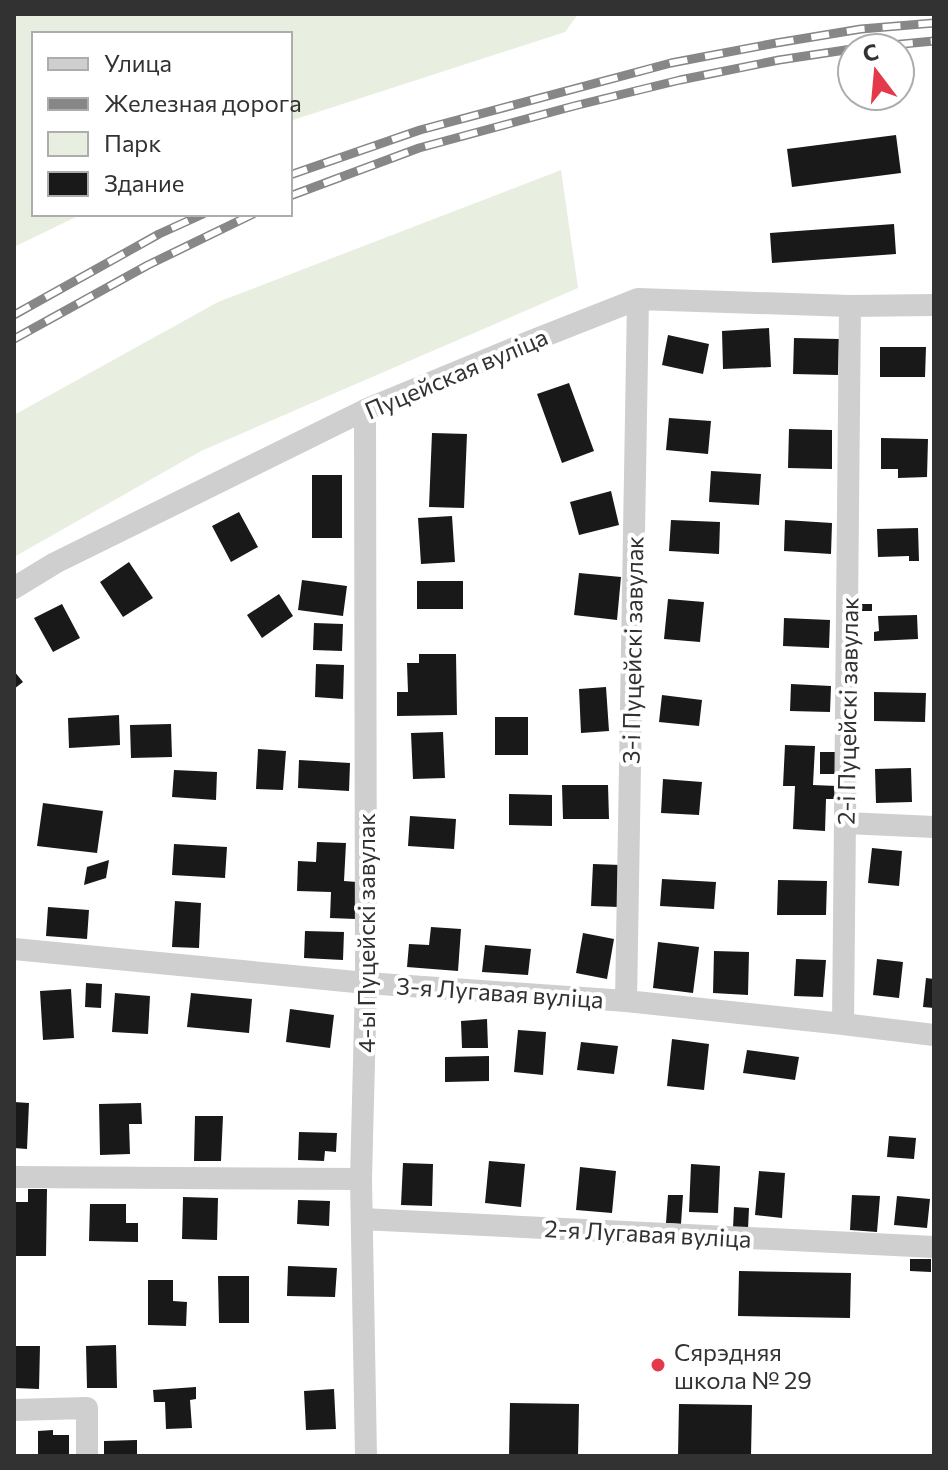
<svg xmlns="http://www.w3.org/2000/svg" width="948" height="1470" viewBox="0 0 948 1470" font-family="Commissioner,sans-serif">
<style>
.green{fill:#e8eee0}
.building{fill:#191919}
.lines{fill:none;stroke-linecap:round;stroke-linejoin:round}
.street{stroke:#cfcfcf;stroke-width:22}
.rail-casing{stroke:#878787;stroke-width:9}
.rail{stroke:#fff;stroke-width:6;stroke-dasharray:18;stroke-linecap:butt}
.poi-dot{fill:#e3394a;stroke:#fff;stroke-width:3}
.labels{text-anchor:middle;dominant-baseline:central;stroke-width:8;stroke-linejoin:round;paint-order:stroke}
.street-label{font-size:24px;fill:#323232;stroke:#fff}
.poi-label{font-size:24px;fill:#323232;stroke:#fff;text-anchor:start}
</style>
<rect width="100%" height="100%" fill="#fff"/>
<path class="green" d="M14,14H578L565,32L290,121V34H34V214H82L14,247Z
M561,170L578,288L201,451L14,557V415L218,302Z"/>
<path class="building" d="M896,135L901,173L792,187L787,149Z
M894,224L896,254L772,263L770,233Z
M769,328L771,367L723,369L722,331Z
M668,335L709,344L703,374L662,365Z
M794,338L839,339L838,375L793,374Z
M880,347H926L925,377H880Z
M569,383L594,451L562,463L537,394Z
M669,418L711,421L708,454L666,450Z
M789,429L832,430V469L788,468Z
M432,433L467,434L464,508L429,507Z
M881,438L928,439L927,477L898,478V469H881Z
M711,471L761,474L759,505L709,502Z
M312,475H342V538H312Z
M611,491L619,525L579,535L570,502Z
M239,512L258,547L231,562L212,526Z
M452,516L455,562L421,564L418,518Z
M671,520L720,522L719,554L669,551Z
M785,520L832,523L831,554L784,551Z
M918,528L919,561H909V556L878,557L877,529Z
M129,562L153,598L123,617L100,582Z
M579,573L621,577L617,620L574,615Z
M302,580L347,586L343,616L298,610Z
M417,581H463V609H417Z
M279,594L293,616L262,638L247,615Z
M668,599L704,602L700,642L664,639Z
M62,604L80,638L53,652L34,618Z
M860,604H872V611H861Z
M917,615L918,639L874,641V632L879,631L878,616Z
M784,618L830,620L829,648L783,646Z
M314,623L343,624L342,651L313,650Z
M419,654H456L457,715L397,716V692H408L407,663H419Z
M316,664L344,665L343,699L315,697Z
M14,671L23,682L14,689Z
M791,684L831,686L830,712L790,711Z
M606,687L609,731L581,733L579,689Z
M874,692L926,693L925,722L874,721Z
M662,695L702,700L699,726L659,722Z
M119,715L120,745L69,748L68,718Z
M495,717H528V755H495Z
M171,724L172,757L131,758L130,725Z
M443,732L445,778L413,779L411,733Z
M785,745L815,746L813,785L837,786L836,799H826L825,831L793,829L795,786H783Z
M258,749L286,751L283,790L256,789Z
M820,752H841V774H820Z
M299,760L350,763L349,791L298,788Z
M911,768L912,802L876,803L875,769Z
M174,770L217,772L216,800L172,797Z
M663,779L702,782L699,815L661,813Z
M562,785H608L609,819H563Z
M509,794L552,795V826L509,825Z
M43,803L103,811L97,853L37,846Z
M410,816L456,819L454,849L408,846Z
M317,842L346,843L344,881L357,882L356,919L330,918L331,892L297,891L298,861L316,862Z
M174,844L227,847L225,878L172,875Z
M872,848L902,851L899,886L868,883Z
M109,860L106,878L84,885L87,867Z
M593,864L621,865L619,907L591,906Z
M662,879L716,882L714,909L660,906Z
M778,880L827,881L826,915H777Z
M175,901L201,903L199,948L172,947Z
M48,907L89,910L87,939L46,936Z
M431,927L461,929L458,971L407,967L409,944L429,945Z
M305,931L344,932L343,960L304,958Z
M583,933L614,939L607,979L576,973Z
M658,942L699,947L693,993L653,988Z
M485,945L531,949L528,975L482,972Z
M714,951L749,952L748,995L713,993Z
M796,959L826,960L823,997L794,996Z
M877,959L903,962L899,998L873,995Z
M926,978L934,979V1008L923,1007Z
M86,983L102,984L101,1008L85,1007Z
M71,989L74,1038L43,1040L40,991Z
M115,993L150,996L148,1034L112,1032Z
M191,993L252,999L249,1033L187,1027Z
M290,1009L334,1015L330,1048L286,1042Z
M487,1019L488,1048H462L461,1021Z
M518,1030L546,1032L543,1075L514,1072Z
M672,1039L709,1044L704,1090L667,1086Z
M581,1042L618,1046L614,1074L577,1070Z
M747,1050L799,1057L795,1080L743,1073Z
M489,1056V1081L445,1082V1057Z
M14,1102L29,1103L27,1149L14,1148Z
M141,1103L142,1124H129L130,1154L100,1155L99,1104Z
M195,1116H223L221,1161H194Z
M299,1132L337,1133L336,1152L325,1151L324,1161L298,1160Z
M889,1136L916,1138L914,1159L887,1157Z
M489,1161L525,1164L521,1207L485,1203Z
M403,1163L433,1164L432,1206L401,1205Z
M691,1164L720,1166L718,1213L689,1212Z
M580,1167L616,1171L612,1213L576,1210Z
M759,1171L785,1173L782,1218L755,1215Z
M28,1189H47L46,1256H14V1202H28Z
M668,1195H683L681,1224L666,1223Z
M852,1195L880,1196L877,1232L850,1230Z
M897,1196L930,1199L927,1228L894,1225Z
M183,1197L218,1198L217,1240L182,1239Z
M298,1200L330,1201L329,1226L297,1224Z
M90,1204H126V1223H138V1242L89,1241Z
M734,1207L749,1208L748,1229L733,1228Z
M910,1259H931V1272L910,1271Z
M288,1266L337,1268L335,1297L287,1296Z
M739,1271L851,1273L850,1318L738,1316Z
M218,1276H249V1323H219Z
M148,1280H173V1301L187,1302L186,1326L148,1325Z
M116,1345L117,1388H87L86,1346Z
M14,1346H40L39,1389L14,1388Z
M196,1387V1399L190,1400L192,1428L166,1429L165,1402H154L153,1390Z
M334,1389L336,1429L306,1430L304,1391Z
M510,1403L579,1404L578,1456H509Z
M679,1404L752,1405L751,1456H678Z
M53,1430V1435H69V1456H38V1431Z
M137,1440V1454L104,1455V1441Z"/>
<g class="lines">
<path class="street" d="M850,306L843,1024L934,1035
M365,410L366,983L361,1179L366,1456
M14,588L55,563L365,410L529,342L638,299L850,306L934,305
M846,823L934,827
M14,949L366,983L626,1001L843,1024
M626,1001L638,299
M14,1177L361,1179
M362,1219L934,1247
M14,1410L87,1408V1456"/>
<defs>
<path id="rail" d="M859,48L934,41
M290,175L420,130L671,63L776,43L861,29L934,23
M290,196L419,148L574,106L680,80L779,60L852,49
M14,315L159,234L203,214
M14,339L148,265L253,214"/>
</defs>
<use href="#rail" class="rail-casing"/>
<use href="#rail" class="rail"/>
</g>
<circle class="poi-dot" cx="658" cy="1365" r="8"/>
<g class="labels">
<g class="street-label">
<text transform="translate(456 373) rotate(-23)">Пуцейская вуліца</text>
<text transform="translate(632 650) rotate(-89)">3-і Пуцейскі завулак</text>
<text transform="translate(847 711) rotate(-89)">2-і Пуцейскі завулак</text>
<text transform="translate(365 933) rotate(-90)">4-ы Пуцейскі завулак</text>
<text transform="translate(500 992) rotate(4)">3-я Лугавая вуліца</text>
<text transform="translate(648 1233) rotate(3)">2-я Лугавая вуліца</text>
</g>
<g class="poi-label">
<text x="674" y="1351">Сярэдняя<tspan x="674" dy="28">школа № 29</tspan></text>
</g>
</g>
<rect width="948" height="1470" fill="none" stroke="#323232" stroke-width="32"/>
<rect x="32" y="32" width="260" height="184" fill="#ffffff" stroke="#adadad" stroke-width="2"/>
<rect x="48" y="58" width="40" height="12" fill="#cfcfcf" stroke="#adadad" stroke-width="2"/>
<text x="104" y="72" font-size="24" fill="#323232">Улица</text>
<rect x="48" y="98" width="40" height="12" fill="#878787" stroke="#adadad" stroke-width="2"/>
<text x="104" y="112" font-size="24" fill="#323232">Железная дорога</text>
<rect x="48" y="132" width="40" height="24" fill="#e8eee0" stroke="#adadad" stroke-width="2"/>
<text x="104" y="152" font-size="24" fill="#323232">Парк</text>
<rect x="48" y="172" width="40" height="24" fill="#191919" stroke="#adadad" stroke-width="2"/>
<text x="104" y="192" font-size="24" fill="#323232">Здание</text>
<g transform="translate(876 72) rotate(344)"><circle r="38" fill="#ffffff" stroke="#adadad" stroke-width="2"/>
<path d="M0-6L14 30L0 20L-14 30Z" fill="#e3394a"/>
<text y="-12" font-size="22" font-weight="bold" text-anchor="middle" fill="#323232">С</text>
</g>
</svg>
